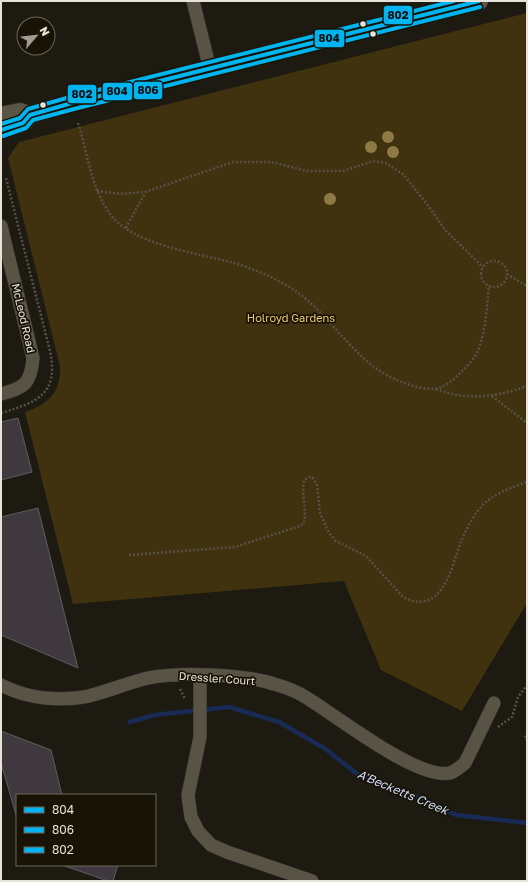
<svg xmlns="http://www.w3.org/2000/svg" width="528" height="882" viewBox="0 0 528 882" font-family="'Golos Text',sans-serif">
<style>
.green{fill:#40320f}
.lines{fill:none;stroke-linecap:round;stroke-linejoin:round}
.stream{stroke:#192a54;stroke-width:4.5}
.building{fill:#3f393f;stroke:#5e5c5b}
.minor-casing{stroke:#38352f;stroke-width:14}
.secondary-casing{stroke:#38352f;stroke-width:19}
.path{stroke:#575248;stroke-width:2.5;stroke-dasharray:2 2;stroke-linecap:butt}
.minor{stroke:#595345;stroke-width:13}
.secondary{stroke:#5b5545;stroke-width:18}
.bus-1-casing{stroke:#191306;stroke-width:7}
.bus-2-casing{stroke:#191306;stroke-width:7}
.bus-3-casing{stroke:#191306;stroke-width:7}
.bus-1{stroke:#00b5ef;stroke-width:4}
.bus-2{stroke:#00b5ef;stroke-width:4}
.bus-3{stroke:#00b5ef;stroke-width:4}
.tree{fill:#8e7a45}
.bus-dot{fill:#e7e3da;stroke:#191306;stroke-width:1.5}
.labels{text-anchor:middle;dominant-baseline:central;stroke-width:3.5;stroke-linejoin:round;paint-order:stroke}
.park-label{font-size:11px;fill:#ebc86f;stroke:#191306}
.street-label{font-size:11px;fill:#e7e3da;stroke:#191306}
.water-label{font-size:12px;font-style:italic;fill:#ccdcfb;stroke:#191306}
.line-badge{stroke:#191306;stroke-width:1.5}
.pale-badge-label{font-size:11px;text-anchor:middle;font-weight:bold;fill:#111}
</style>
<rect width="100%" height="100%" fill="#1d1a12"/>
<path class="green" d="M527,13V603L462,711L381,670L344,581L73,604L25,412C49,404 61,392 60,366L8,158L19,142Z"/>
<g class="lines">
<path class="stream" d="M130,722L154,715L229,707L279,722L324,748L360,776L420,798L456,815L527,823"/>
</g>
<path class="building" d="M18,418L32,472L1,480V422Z
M38,508L78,668L1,635V517Z
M1,731L51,750L62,795H17V818L1,763Z
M62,865H118L113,881H108Z"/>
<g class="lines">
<defs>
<path id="minor" d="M193,1L210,69
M1,226L33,358C31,383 25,388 1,394
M200,675V737L188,795L191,817L198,831L211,845L227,852L312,881
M1,685C26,698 56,701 84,697C105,693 126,683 148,678C179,672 244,674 274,684C285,687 298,692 307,698C337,716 417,780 450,773C456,771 460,767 465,763L494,703"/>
<path id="secondary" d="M1,116L20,112L29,115
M1,130L23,123L30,115L72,103L479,1"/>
</defs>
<use href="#minor" class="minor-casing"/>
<use href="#secondary" class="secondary-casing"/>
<path class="path" d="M78,123C87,152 91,186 108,211C129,245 198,253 234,263C254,269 276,278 294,290C327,312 347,349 380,371C393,380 427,394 442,387C449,383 456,378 461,372C469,365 477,356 480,345C486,326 487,306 489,286
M97,191L120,194L145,192L233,162H271L307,171H343L373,161L386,163L404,175L430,208L445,230L483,267
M126,228L145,193
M481 274a13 13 0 1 1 26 0a13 13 0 1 1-26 0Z
M507,274L527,286
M436,389C467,401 497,397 527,386
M492,396L527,423
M1,413C37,402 59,395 50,351L6,178
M129,555L235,547L300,526L304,523C307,509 301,495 304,480L309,477H312L317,485L320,513L329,533L336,541L366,556L403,597C441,617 451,570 460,544C465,532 472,517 481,507C491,495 512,487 527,482
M180,689L185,699
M498,727L512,717L518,697L527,685
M527,732L525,739L527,740"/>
<use href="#minor" class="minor"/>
<use href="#secondary" class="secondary"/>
<defs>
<path id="bus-1" d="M1,130L23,123L30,115L72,103L479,1"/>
<path id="bus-2" d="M3,136L26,128L33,120L74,109L480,7"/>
<path id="bus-3" d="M1,124L20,118L28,109L70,97L454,1"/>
</defs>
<use href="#bus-1" class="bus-1-casing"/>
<use href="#bus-2" class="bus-2-casing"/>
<use href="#bus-3" class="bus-3-casing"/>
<use href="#bus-1" class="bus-1"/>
<use href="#bus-2" class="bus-2"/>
<use href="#bus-3" class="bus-3"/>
</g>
<g class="tree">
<circle cx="388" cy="137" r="6"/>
<circle cx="371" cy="147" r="6"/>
<circle cx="393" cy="152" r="6"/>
<circle cx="330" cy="199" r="6"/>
</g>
<g class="bus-dot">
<circle cx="363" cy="24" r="3.5"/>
<circle cx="373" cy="34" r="3.5"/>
<circle cx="43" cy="105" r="3.5"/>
</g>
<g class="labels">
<g class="park-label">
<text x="291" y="317">Holroyd Gardens</text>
</g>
<g class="street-label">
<text transform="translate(24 318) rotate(77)">McLeod Road</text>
<text transform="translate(217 678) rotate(4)">Dressler Court</text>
</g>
<g class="water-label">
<text transform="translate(403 792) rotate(23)">A'Becketts Creek</text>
</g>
</g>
<g class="line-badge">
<rect x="383" y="5" width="30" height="20" rx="4" fill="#00b5ef"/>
<rect x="314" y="29" width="31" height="19" rx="4" fill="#00b5ef"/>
<rect x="133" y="81" width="30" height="19" rx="4" fill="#00b5ef"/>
<rect x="102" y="82" width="31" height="19" rx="4" fill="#00b5ef"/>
<rect x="67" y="84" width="30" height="20" rx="4" fill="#00b5ef"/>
</g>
<g class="pale-badge-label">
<text x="398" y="19">802</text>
<text x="329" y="42">804</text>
<text x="148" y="94">806</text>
<text x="117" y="95">804</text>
<text x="82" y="98">802</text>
</g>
<rect width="528" height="882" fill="none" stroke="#e7e3da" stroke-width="4"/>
<rect x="16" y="794" width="140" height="72" fill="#191306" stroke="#6b665b"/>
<rect x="24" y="807" width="20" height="6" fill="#00b5ef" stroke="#6b665b"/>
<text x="52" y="814" font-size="12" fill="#e7e3da">804</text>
<rect x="24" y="827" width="20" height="6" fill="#00b5ef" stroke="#6b665b"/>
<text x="52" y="834" font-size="12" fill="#e7e3da">806</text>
<rect x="24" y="847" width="20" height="6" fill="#00b5ef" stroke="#6b665b"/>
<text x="52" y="854" font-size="12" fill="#e7e3da">802</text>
<g transform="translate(36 36) rotate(62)"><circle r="19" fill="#191306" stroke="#6b665b"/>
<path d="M0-3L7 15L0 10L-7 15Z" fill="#a09d94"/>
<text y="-6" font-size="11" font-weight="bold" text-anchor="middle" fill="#e7e3da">N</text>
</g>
</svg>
